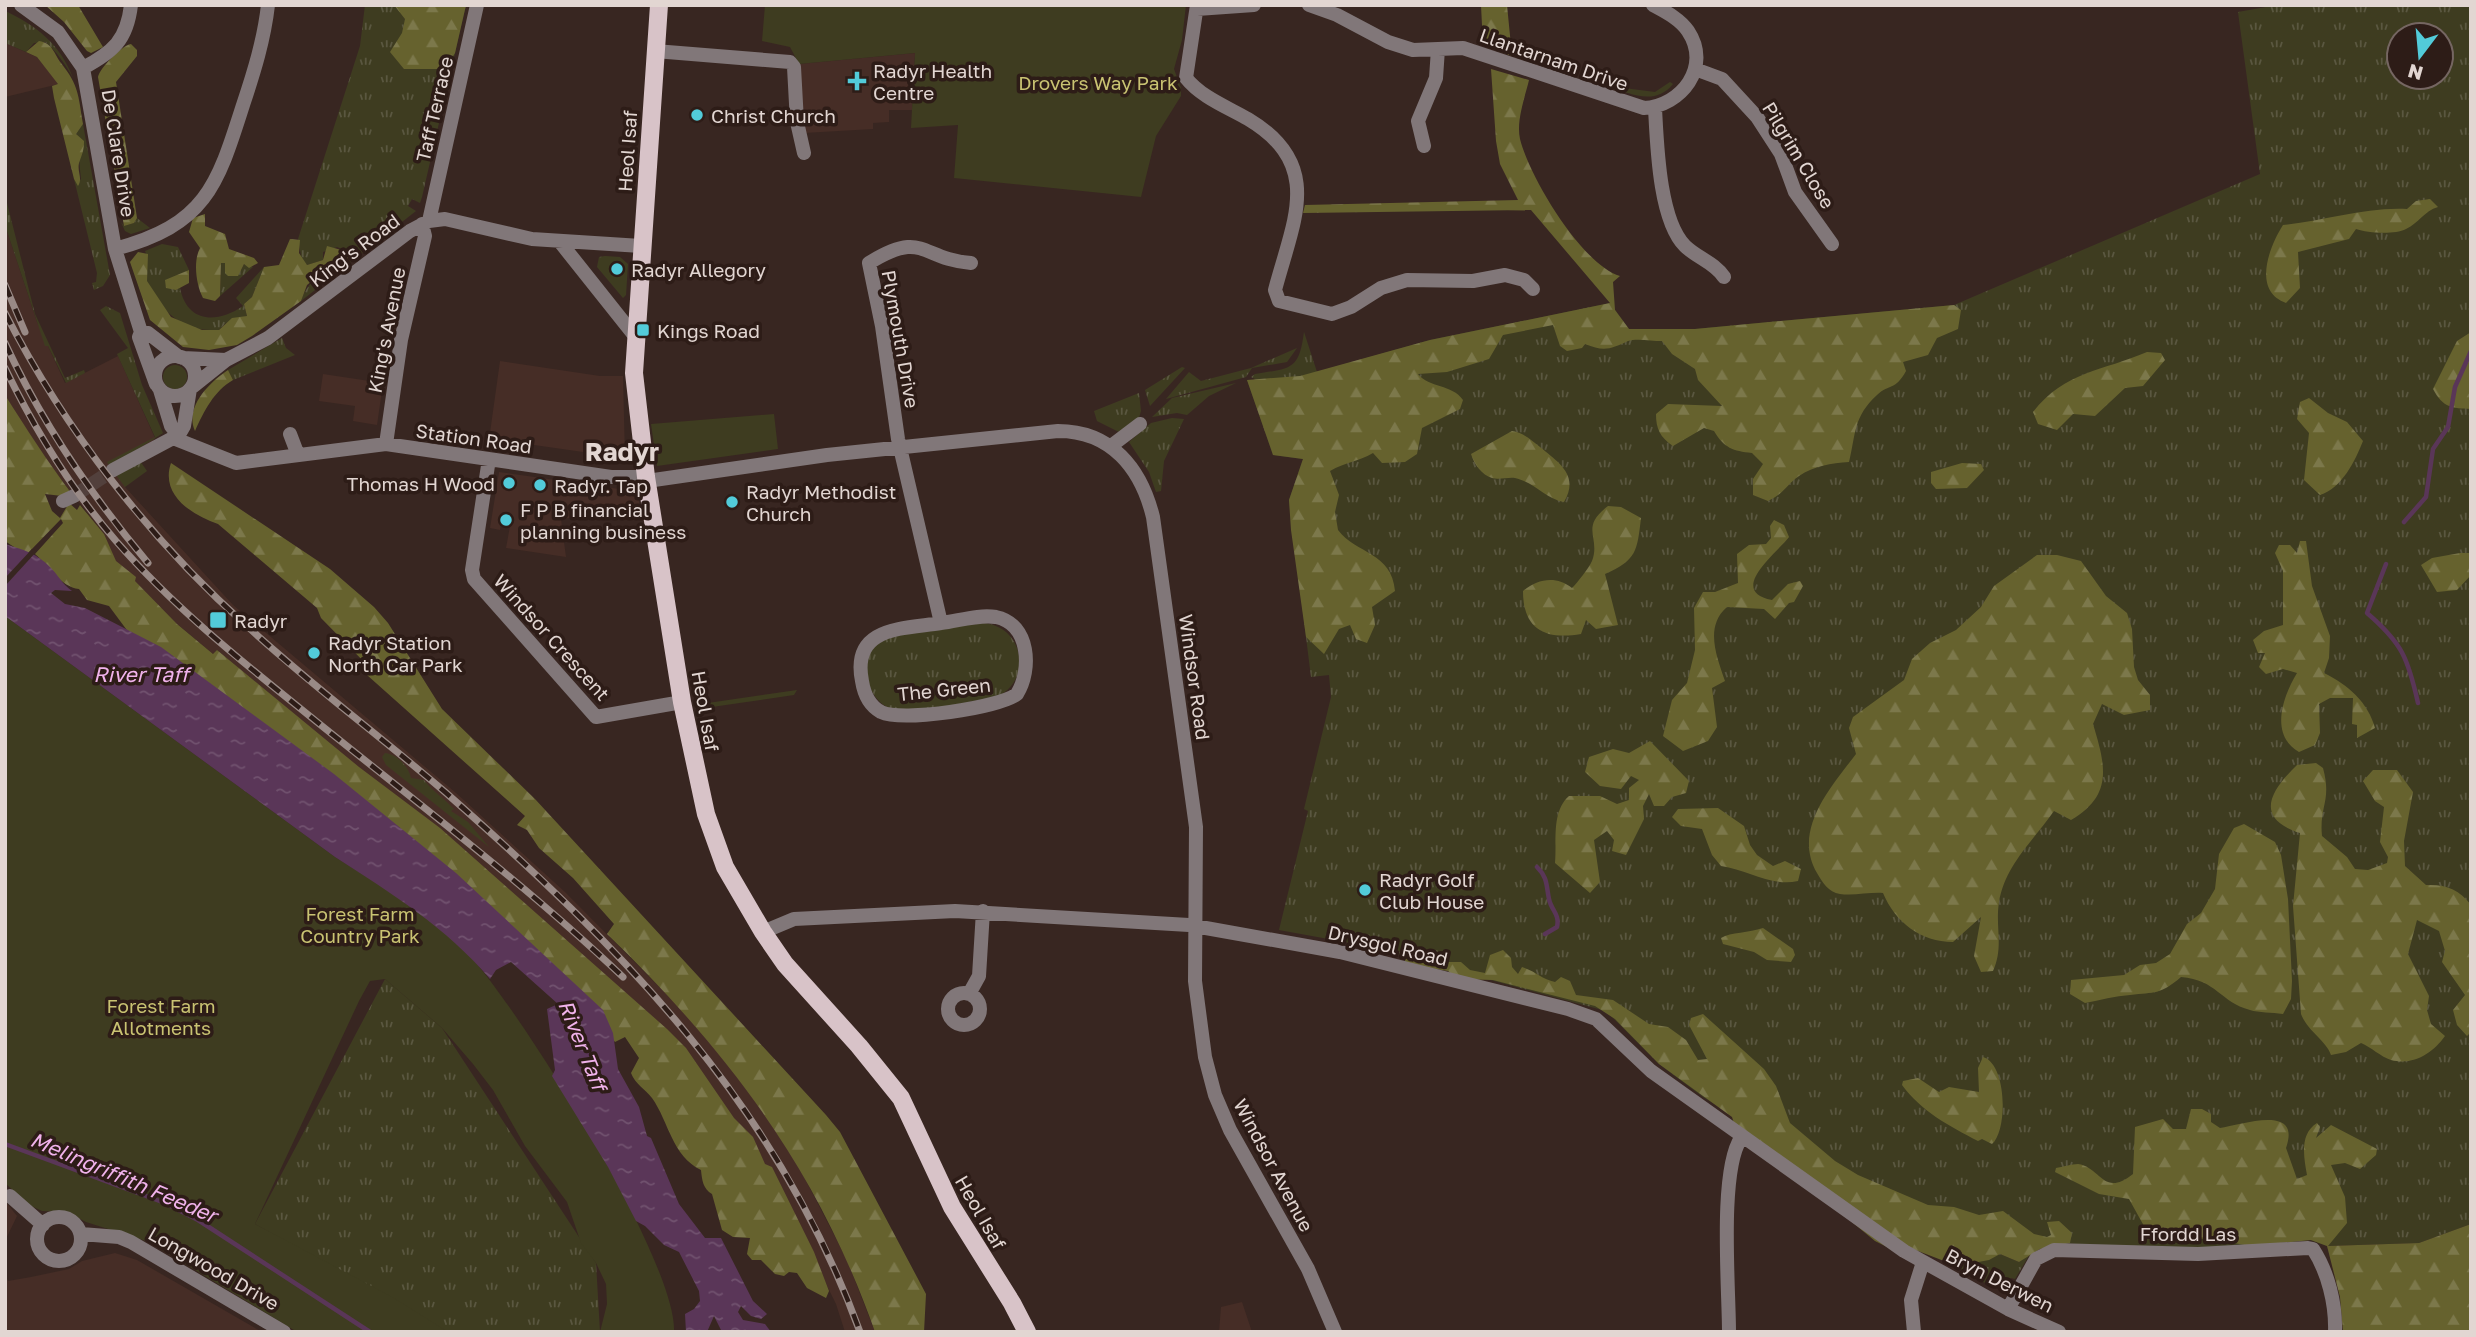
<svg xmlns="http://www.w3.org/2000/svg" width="2476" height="1337" viewBox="0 0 2476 1337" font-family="'Golos Text',sans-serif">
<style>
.built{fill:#462d26}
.grass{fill:url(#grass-tufts);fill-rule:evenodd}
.forest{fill:url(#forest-firs)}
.green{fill:#3e3c20}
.water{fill:url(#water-ripples)}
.pier{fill:#382621}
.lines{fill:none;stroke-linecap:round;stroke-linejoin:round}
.stream{stroke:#5a3658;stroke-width:4.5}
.minor-tunnel{stroke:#52403c;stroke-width:14;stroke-dasharray:14 7;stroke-linecap:butt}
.minor{stroke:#817779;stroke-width:14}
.major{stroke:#d8c3c8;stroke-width:18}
.rail-casing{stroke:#998a86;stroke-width:7}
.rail{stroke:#2d1c17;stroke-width:4.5;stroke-dasharray:13;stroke-linecap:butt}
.poi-dot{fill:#52cbd9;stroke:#2d1c17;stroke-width:2.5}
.labels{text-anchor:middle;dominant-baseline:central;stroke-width:7;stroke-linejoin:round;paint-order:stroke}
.street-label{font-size:19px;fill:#e2d6d2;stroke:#2d1c17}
.poi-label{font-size:19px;fill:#e2d6d2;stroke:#2d1c17;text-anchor:start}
.park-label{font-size:19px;fill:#c9c372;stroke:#2d1c17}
.water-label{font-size:21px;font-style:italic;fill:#f0b2eb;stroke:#2d1c17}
.district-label{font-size:26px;font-weight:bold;fill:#e2d6d2;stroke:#2d1c17}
</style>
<defs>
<pattern id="grass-tufts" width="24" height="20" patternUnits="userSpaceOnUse" patternTransform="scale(1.75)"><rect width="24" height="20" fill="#3e3c20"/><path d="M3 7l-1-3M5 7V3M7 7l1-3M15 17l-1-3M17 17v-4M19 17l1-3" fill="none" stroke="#5a5740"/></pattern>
<pattern id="forest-firs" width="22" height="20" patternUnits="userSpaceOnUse" patternTransform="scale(1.75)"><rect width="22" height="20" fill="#66622e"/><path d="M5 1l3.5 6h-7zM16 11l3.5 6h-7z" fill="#7c784b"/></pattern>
<pattern id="water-ripples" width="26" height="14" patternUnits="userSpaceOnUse" patternTransform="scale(1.75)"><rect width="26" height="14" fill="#5a3658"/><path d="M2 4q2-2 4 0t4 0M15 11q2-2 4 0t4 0" fill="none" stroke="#71526f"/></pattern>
</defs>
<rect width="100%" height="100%" fill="#382621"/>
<path class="built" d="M5,43L37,57L59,84L5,97Z
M915,53L912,110H889V122L873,123V129L804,133L799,64Z
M5,225L37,322L65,383L118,356L155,438L125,487L233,605L456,793L565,892L690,1018L754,1097L799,1167L847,1260L875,1332H845L836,1304L771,1173L358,768L217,650L213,654L176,623L96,542L104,534L40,453L5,399Z
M500,361L600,376H623L625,458L506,441L505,449L488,447Z
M323,374L383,383L377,425L353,421L355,406L319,401Z
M499,472L633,491L638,494L640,509L561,519L566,557L506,548L510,526L501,524L500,530L490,528Z
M5,1201L17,1216L5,1241Z
M115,1253L137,1260L262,1332H5V1274L8,1281L31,1277L69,1269L82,1261Z
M1242,1302L1252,1332H1219L1221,1307Z"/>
<path class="grass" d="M365,5H466L422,197L420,203L412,199L408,206L416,211L301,301C308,278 331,266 352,258V253L337,247L323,252V260L307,265L302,261L298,239L360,46Z
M2277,5H2471V1224L2419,1243L2327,1246L2310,1240L2196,1249L2054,1243L1963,1252L1703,1097L1659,1064L1606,1011L1356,944L1279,930L1308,811L1304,809L1331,697L1329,675L1311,677L1289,500L1303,459L1273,455L1247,380H1257L1251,377L1255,374C1291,368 1299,371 1304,332L1317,372L1430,340L1610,303L1629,329H1695L1954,305L2260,174L2238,12ZM2399,35H2441V77H2399Z
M5,11C37,26 60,44 73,78C67,67 55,49 45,42L34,43L26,52L5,43Z
M1670,82L1673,84C1655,106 1631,94 1608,86L1655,92Z
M83,124L110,275L103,286L94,290L92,283L96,282L97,273L74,179L77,183L81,179L76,130Z
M5,195L35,314L65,378L84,370L85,373L66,383L48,346H45L5,225Z
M137,218L150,228L131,234L125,231L121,222L124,226L134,223Z
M162,244L178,247L189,270L170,279L176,290L180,288C187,323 217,324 243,306L236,298L264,267L252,297L244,304L247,316L226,323L219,330C207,330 197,330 186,325C166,316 134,281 148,258L145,251Z
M605,256L620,257L628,264L626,295L623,298L597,267L599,257Z
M225,262L241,270L244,264L253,267L220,296L221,263Z
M106,306L120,313L142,385L163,433L110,467L107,462L155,437L117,354L128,348L100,310Z
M282,338L286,348L295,355L233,380L228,370Z
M1297,348L1287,362L1252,368L1246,377L1166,399L1189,372L1201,381L1251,368Z
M163 377a12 12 0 1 1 24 0a12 12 0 1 1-24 0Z
M1182,367L1185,368L1150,406L1145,390Z
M1236,383L1209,396L1187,415L1177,413L1152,417L1172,398Z
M1139,393L1141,411L1138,421L1119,432L1097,421L1094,411Z
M1172,418L1184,419L1164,461L1161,491L1156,492L1149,472L1129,442L1151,423Z
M140,461L147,471L125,487L116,475Z
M984,623C1024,627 1033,680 997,697C968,701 930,712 901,711C864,709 852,649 888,637C915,628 955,627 984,623Z
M385,753C397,754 409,767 411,778L424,780C433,792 445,799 454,809L451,811L468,822L489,847L386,765L382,757Z
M385,979L442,1028L596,1263L600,1332H448L255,1224Z
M2000,1254L2019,1262L2030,1254L2015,1279L2011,1278L2001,1286L1987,1284L1943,1261L1957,1266Z"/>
<path class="forest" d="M45,5H78L103,47L91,53L87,51L64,22Z
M394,5H466L455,53L445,69H404L390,52L402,33L405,19Z
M1481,5H1507L1512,56L1483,45Z
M39,41C53,43 54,54 61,63C79,86 78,94 83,124L76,134L84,141C84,151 82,154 79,163C77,172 83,178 78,186L74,179L54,98L52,86L58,84L37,57L26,52Z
M131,44L137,50V56L116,82L137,218L134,223L124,226L98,77C100,68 121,46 131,44Z
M1491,69L1529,80C1525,97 1516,121 1520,139C1529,176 1582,265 1620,276L1613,282L1615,310L1629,329H1695L1954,305L1961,310L1958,329L1937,338L1928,355L1903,362L1906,371C1895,391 1890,383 1877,395C1853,417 1856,434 1849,462C1831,463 1814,466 1799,476C1786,485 1786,492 1768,501L1753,495V479L1763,464L1752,453C1733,451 1724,448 1714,431L1704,428L1673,446C1660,437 1656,429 1656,414L1668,404L1722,406L1698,380L1695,369L1672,354L1662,341C1652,341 1636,338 1628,341C1611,349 1604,352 1585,344L1582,348L1567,351L1560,346L1553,325L1503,335L1489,359L1447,372L1418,374C1429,388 1452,384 1463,400L1460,409L1422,428L1417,454L1405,462L1382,463L1373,453C1358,462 1345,462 1330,471L1339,495L1335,512L1338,530C1356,554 1392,552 1395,591L1372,607L1375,625L1367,643L1356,639L1350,625L1339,629L1324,654L1306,637L1291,530L1289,500L1303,459L1273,455L1247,380L1300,376L1430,340L1610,303L1531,210L1303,213L1305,205L1518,200L1500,164L1496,141Z
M2430,199L2438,207C2424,211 2419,223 2406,229C2394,235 2368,233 2356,229L2349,239L2298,252L2300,288L2286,303C2252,291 2269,247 2283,225C2325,221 2364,207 2407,209L2416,201Z
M205,214V226L225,234L229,249L254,258L258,263L249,268L244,264L238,276H228L225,273V263H221L220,296L215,301L203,298C196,285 193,261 200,248L189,232L193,218Z
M290,239L300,240L299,253L307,265L323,260L327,246L352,253V258L345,265L329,267L307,285L301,301L252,336L237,345L209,350L183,347L150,320L130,262L138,252L148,254L147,281L171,317L202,330H219L232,318L247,316L244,304L252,297L264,267L279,265Z
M189,270V283L176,290L166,288L165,280Z
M2471,332V409C2452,408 2443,408 2433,389L2457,341Z
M2147,352L2161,353L2165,360L2143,386L2125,388L2095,416L2073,414L2057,430L2038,424L2033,412C2065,371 2103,371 2147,352Z
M228,370L233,380C214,391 204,411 195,431C184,407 210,382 228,370Z
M5,395C26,428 47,461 72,494L62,496L45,494L52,511L60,518L69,503L77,510L80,505L104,534L116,561L136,577L135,581L177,624L213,654L217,650L359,767L440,828L667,1029L686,1048L734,1118L753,1137L765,1164L772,1167L814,1252L829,1291L826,1298L807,1288L797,1273L789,1272L784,1276L775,1274L761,1260H752L747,1254L750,1238L733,1237L722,1230L712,1194C703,1189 702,1180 701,1170C672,1156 669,1122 652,1098C645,1089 635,1084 631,1073L639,1058L625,1037L615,1042L588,1009L132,637L109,606L87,600L79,589C61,587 49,566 35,554L63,523L61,519L29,552L23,553L5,541Z
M2309,398L2328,413L2347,422L2363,441C2355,461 2342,488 2320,495L2304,480L2309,433L2297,419L2300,402Z
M1512,431C1524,433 1531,440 1540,447C1558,462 1580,475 1564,502C1546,499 1534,482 1515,478C1508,477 1499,480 1492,478C1482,475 1474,464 1471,454Z
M171,463L330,569L374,607L388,623L442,709L535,799L826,1115L840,1132L926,1294L924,1332H875C818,1170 729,1052 607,934L614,924L573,878L539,848L527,830L517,825L525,816L367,675L371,669L321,618L317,608L218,524C192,515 160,495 171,463Z
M1962,463L1981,464L1984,470L1967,488L1936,489L1931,483V472Z
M1608,506L1621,507L1641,518C1637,551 1637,560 1605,574L1618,625L1596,629L1586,620L1581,634C1546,640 1523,630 1523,591C1537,579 1556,575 1572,588C1577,583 1589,568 1592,561C1601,537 1579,528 1608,506Z
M1774,520L1784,525L1789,537C1778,552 1726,591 1772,600L1788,584L1800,581L1803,586L1794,602L1789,603L1775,619L1764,609L1727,607C1704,627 1717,657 1725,681L1712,688L1717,727L1708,741L1683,751L1663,736L1672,700L1687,683L1695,650L1694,608L1703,592H1715L1738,583L1737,554L1749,545L1766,544L1771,538L1770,526Z
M2300,541H2306L2312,586L2330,636L2329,658L2324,673C2348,685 2368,702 2375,728L2357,738V725L2352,724L2353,698H2330L2319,704L2320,733L2315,745L2299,752C2269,735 2283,696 2297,673L2283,669L2266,674L2259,667L2265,653H2258L2253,640L2264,631L2283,625V571L2275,553L2279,545H2290L2297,553Z
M2460,553H2471V575L2457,590L2437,592L2421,565L2432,558Z
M2037,555H2057L2081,561L2106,596L2127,613L2132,629L2134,667L2138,680L2150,695V710L2124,715L2102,704L2093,724C2106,767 2113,795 2071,820L2054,811C2033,841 2005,865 1999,902C1995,927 2004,947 1993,971L1981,972L1974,956L1981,917L1953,942C1921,942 1895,922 1883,893C1870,892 1853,896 1840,894C1828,892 1823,883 1817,873C1792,830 1831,787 1856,754L1849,728L1853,717L1904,680L1912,659L1930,643L1956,630L1981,607L1994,586Z
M1650,741L1689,781L1686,793L1672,797L1664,806H1654L1649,794L1643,806L1644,819L1626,855L1612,851L1614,840L1607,831L1594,840L1600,882L1590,893L1555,863C1557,841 1551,812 1569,796H1600L1617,804L1629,800V788L1639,780L1631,776L1621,789L1600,786L1585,772L1589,757L1613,749L1629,753Z
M2316,763L2323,768C2332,801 2319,806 2322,836L2347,857L2355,869L2368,870L2387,863L2388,857L2380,842L2384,807L2375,801L2363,781L2373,770H2397L2413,792L2404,841L2405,866L2426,885C2445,884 2459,889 2471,905V1032L2467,1036L2457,1025L2453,1010L2465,995L2442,962L2445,951L2439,931L2417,920L2408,954L2429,996L2427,1010L2431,1024L2445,1036C2433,1053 2413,1066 2391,1060C2381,1057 2371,1047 2361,1043L2346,1052L2331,1055C2326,1040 2308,1032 2301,1014L2293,906L2300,833C2253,818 2271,790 2297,765Z
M1718,808L1744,826L1750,845L1757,855L1773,866L1785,861L1801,869L1798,881C1771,887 1748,870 1721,866L1712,855L1702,829L1681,826L1672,817L1678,809Z
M2244,824L2275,842L2281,855L2288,899L2292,981L2291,999L2283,1014C2272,1012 2259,1013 2250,1010C2220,1002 2217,980 2181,977C2160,995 2155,992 2130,995C2115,996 2100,1000 2085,1003L2070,994L2071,980L2124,975L2140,965L2156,963L2170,954L2187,924L2201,913L2215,889L2219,854L2234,828Z
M1763,928L1793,949L1795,955L1791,962L1767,960L1754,952L1723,944L1721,938C1731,932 1749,933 1763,928Z
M1408,950L1426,953L1444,962H1461L1470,970L1485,973L1490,955L1503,950L1511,958L1512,967L1518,974L1522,967C1535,971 1542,979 1555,982L1561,977L1570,981L1576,995L1613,1000L1649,1024L1668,1027L1686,1040L1698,1060L1707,1059L1689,1025L1691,1018L1703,1014L1764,1069L1776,1086L1790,1123L1835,1161L1858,1175L1928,1205L1954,1207L1979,1215L2003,1211L2034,1234L2047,1237L2051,1235L2047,1222L2059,1221L2072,1233L2070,1243L2040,1249L2019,1262L2000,1254L1989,1260L1957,1266L1913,1249L1889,1248L1875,1241L1735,1126L1732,1117L1659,1064L1615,1019L1595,1006L1493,980L1457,979L1448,971L1404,964Z
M1983,1057C2007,1064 2008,1130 1992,1144L1982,1139L1978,1141C1949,1126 1921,1111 1902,1085L1903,1081L1918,1078L1939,1092L1949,1087L1979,1092L1978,1068Z
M2191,1109H2202L2211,1114V1122L2220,1128C2241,1125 2302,1103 2286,1148L2297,1179L2307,1175C2304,1158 2299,1134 2317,1123L2320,1127L2316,1138L2331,1125L2377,1149L2376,1155L2360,1169L2345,1163L2331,1165L2345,1197L2347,1223L2328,1246L2419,1243L2471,1224V1332H2343L2340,1297L2327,1246L2311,1240L2250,1246L2212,1239L2163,1238L2144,1226L2129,1199L2099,1194L2055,1172L2056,1168C2062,1167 2072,1164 2078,1164C2101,1167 2103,1198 2133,1174L2135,1127L2163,1119L2173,1129H2186Z"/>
<path class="green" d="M765,5H1186L1182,40L1174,69L1181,88V96L1156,136L1141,197L954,178L958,125L911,128L915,53L799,64L790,47L762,41Z
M774,414L778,449L657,466L651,424Z
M5,616L335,857C376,883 421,909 457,942C511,992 678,1262 674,1332H600L607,1304L606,1284L596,1263L581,1243L567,1202L525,1146L493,1090L473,1064L442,1028L385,979L370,981L359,1001L255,1224L392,1297L448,1332H297L149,1242L86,1222L67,1212L42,1211L29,1205L5,1183Z
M797,690L794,695L698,709L694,705Z"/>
<path class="water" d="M5,544C22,549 38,554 50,567C59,576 62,584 72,591L55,590L51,593L65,604L85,608L161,647L334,774L456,873L603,1010L613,1033L618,1069L639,1107L647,1136L651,1138L679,1204L705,1238H721L753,1301L767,1314L761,1319L751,1316L741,1306L738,1312L743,1320L765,1324L771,1332H722L714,1316L707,1332H686L685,1314L694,1309L700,1301L699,1291L679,1252L664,1245L645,1226L636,1221L608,1167L552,1076L555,1070L547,1009L558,1004L511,962L496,970L490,979C447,928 391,893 335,857L5,616Z"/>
<path class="pier" d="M32,549L37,551L5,586V578Z"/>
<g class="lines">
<path class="stream" d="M2404,522L2426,497L2433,449L2448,427L2455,387L2471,351
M2386,564L2367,613C2402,643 2408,658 2418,703
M1537,867C1548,878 1546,885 1549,899C1551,910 1560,914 1557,927L1545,934
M5,1144L165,1203L198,1220L370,1332"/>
<path class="minor-tunnel" d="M74,496L113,470"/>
<path class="minor" d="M21,5L58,32L83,68L115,249L141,332L139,337L156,384
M1197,5L1186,78C1201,97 1227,107 1248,119C1325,165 1293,221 1275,290L1279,301L1332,314L1351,307L1381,288L1407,280L1473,281L1505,275L1524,280L1533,289
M1309,5L1337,15L1388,42L1413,50L1463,48L1644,108C1681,106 1712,67 1688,31C1680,19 1666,12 1653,5
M1197,9L1254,5
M655,51L790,62L794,67L797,122L804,153
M83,68C113,52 127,40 131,5
M1695,69L1722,79L1757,117L1781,154L1795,192L1832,244
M1655,108C1657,144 1659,220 1685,246C1697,258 1714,262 1724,277
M1424,146L1418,121L1436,78L1438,49
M429,221L477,5
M560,242L634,335
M115,249C205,225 217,187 243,105C254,72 264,40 268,5
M141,332L148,333L179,357
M155 376a20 20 0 1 1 40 0a20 20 0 1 1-40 0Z
M183,358L226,360
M191,388L226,360L268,338L410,231L429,221L445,219L532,239L641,246
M160,390L171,426L178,435
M290,434L298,455
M177,438L184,426L190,389
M386,444L401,340L425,236L422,224
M1111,446L1140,424
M489,459L472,570L474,579L596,717L682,702
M113,470L173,438L236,463L386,444L611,477H646
M647,481L827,455L1058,431C1111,431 1141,468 1153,517L1196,827L1195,981L1205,1057L1215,1095L1230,1130L1308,1269L1335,1332
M63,501L74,496
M941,623C958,621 979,614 996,617C1030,624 1032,670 1017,694C999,708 902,722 881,712C870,706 864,694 862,681C851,626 903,629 941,623L898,439L882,326L869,263C924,229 920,259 971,263
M763,932L794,919L955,911L1189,925L1340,952L1568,1009L1596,1019L1651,1071L1904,1251L2008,1309L2059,1332
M948 1009a16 16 0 1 1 32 0a16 16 0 1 1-32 0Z
M969,994L979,976L983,911
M10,1196L43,1225
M37 1239a22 22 0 1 1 44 0a22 22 0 1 1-44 0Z
M81,1234L119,1237L131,1242L284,1332
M2008,1309L2036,1259L2054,1250L2198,1254L2308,1248L2313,1249C2328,1272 2336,1304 2335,1332
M1729,1332C1729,1288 1719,1171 1741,1138
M1914,1332L1911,1300L1923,1262"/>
<path class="major" d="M659,5L634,373L646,477L682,702L706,814L725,867L763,932L785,964L859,1046L901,1098L952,1207L1012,1303L1027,1332"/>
<defs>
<path id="rail" d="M5,285L25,332
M5,313C65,430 150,540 248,627C311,685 380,736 445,792C623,949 777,1104 860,1332
M5,343C42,423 91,495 148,563
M5,368C35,430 71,489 116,541C171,604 236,657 301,709C409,797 522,881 623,977"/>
</defs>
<use href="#rail" class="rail-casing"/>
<use href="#rail" class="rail"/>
</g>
<g class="poi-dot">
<path d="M853.5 70.5h7v7h7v7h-7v7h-7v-7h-7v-7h7z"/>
<circle cx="697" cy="115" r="7"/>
<circle cx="617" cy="269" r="7"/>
<rect x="636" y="323" width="14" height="14" rx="3.5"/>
<circle cx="509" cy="483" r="7"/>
<circle cx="540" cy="485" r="7"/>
<circle cx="732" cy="502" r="7"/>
<circle cx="506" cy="520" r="7"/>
<rect x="209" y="611" width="18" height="18" rx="3.5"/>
<circle cx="314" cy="653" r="7"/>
<circle cx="1365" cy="890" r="7"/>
</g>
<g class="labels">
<g class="street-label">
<text transform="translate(1554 59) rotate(19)">Llantarnam Drive</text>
<text transform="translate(434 109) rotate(-77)">Taff Terrace</text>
<text transform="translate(627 151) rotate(-86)">Heol Isaf</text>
<text transform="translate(119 153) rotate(81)">De Clare Drive</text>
<text transform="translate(1799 155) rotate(59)">Pilgrim Close</text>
<text transform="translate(354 250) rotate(-37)">King's Road</text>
<text transform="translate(386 330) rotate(-79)">King's Avenue</text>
<text transform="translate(901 339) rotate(80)">Plymouth Drive</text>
<text transform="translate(474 438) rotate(8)">Station Road</text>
<text transform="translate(552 637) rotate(48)">Windsor Crescent</text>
<text transform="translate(1195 677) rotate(82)">Windsor Road</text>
<text transform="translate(944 689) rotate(-6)">The Green</text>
<text transform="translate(706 711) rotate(80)">Heol Isaf</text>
<text transform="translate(1388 945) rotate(13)">Drysgol Road</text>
<text transform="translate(1274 1165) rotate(62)">Windsor Avenue</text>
<text transform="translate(981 1212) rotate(60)">Heol Isaf</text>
<text x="2188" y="1233">Ffordd Las</text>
<text transform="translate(214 1268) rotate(30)">Longwood Drive</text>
<text transform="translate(2000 1280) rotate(27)">Bryn Derwen</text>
</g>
<g class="poi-label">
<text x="873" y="70">Radyr Health<tspan x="873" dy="22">Centre</tspan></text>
<text x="711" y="115">Christ Church</text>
<text x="631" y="269">Radyr Allegory</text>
<text x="657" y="330">Kings Road</text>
<text x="495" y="483" text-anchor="end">Thomas H Wood</text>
<text x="554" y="485">Radyr. Tap</text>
<text x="746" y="491">Radyr Methodist<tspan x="746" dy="22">Church</tspan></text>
<text x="520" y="509">F P B financial<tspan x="520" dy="22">planning business</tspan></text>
<text x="234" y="620">Radyr</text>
<text x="328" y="642">Radyr Station<tspan x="328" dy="22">North Car Park</tspan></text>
<text x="1379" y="879">Radyr Golf<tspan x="1379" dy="22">Club House</tspan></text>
</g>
<g class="park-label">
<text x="1098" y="82">Drovers Way Park</text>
<text x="360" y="913">Forest Farm<tspan x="360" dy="22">Country Park</tspan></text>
<text x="161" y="1005">Forest Farm<tspan x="161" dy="22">Allotments</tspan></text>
</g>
<g class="water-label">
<text x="141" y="674">River Taff</text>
<text transform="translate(583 1045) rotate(68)">River Taff</text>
<text transform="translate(124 1177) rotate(23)">Melingriffith Feeder</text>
</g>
<g class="district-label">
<text x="622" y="451">Radyr</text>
</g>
</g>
<rect width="2476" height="1337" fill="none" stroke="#e2d6d2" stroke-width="14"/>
<g transform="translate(2420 56) rotate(196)"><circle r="33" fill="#2d1c17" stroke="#756662" stroke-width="2"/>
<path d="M0-5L12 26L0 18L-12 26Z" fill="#52cbd9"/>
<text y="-10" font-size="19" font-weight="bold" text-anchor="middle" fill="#e2d6d2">N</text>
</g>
</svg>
